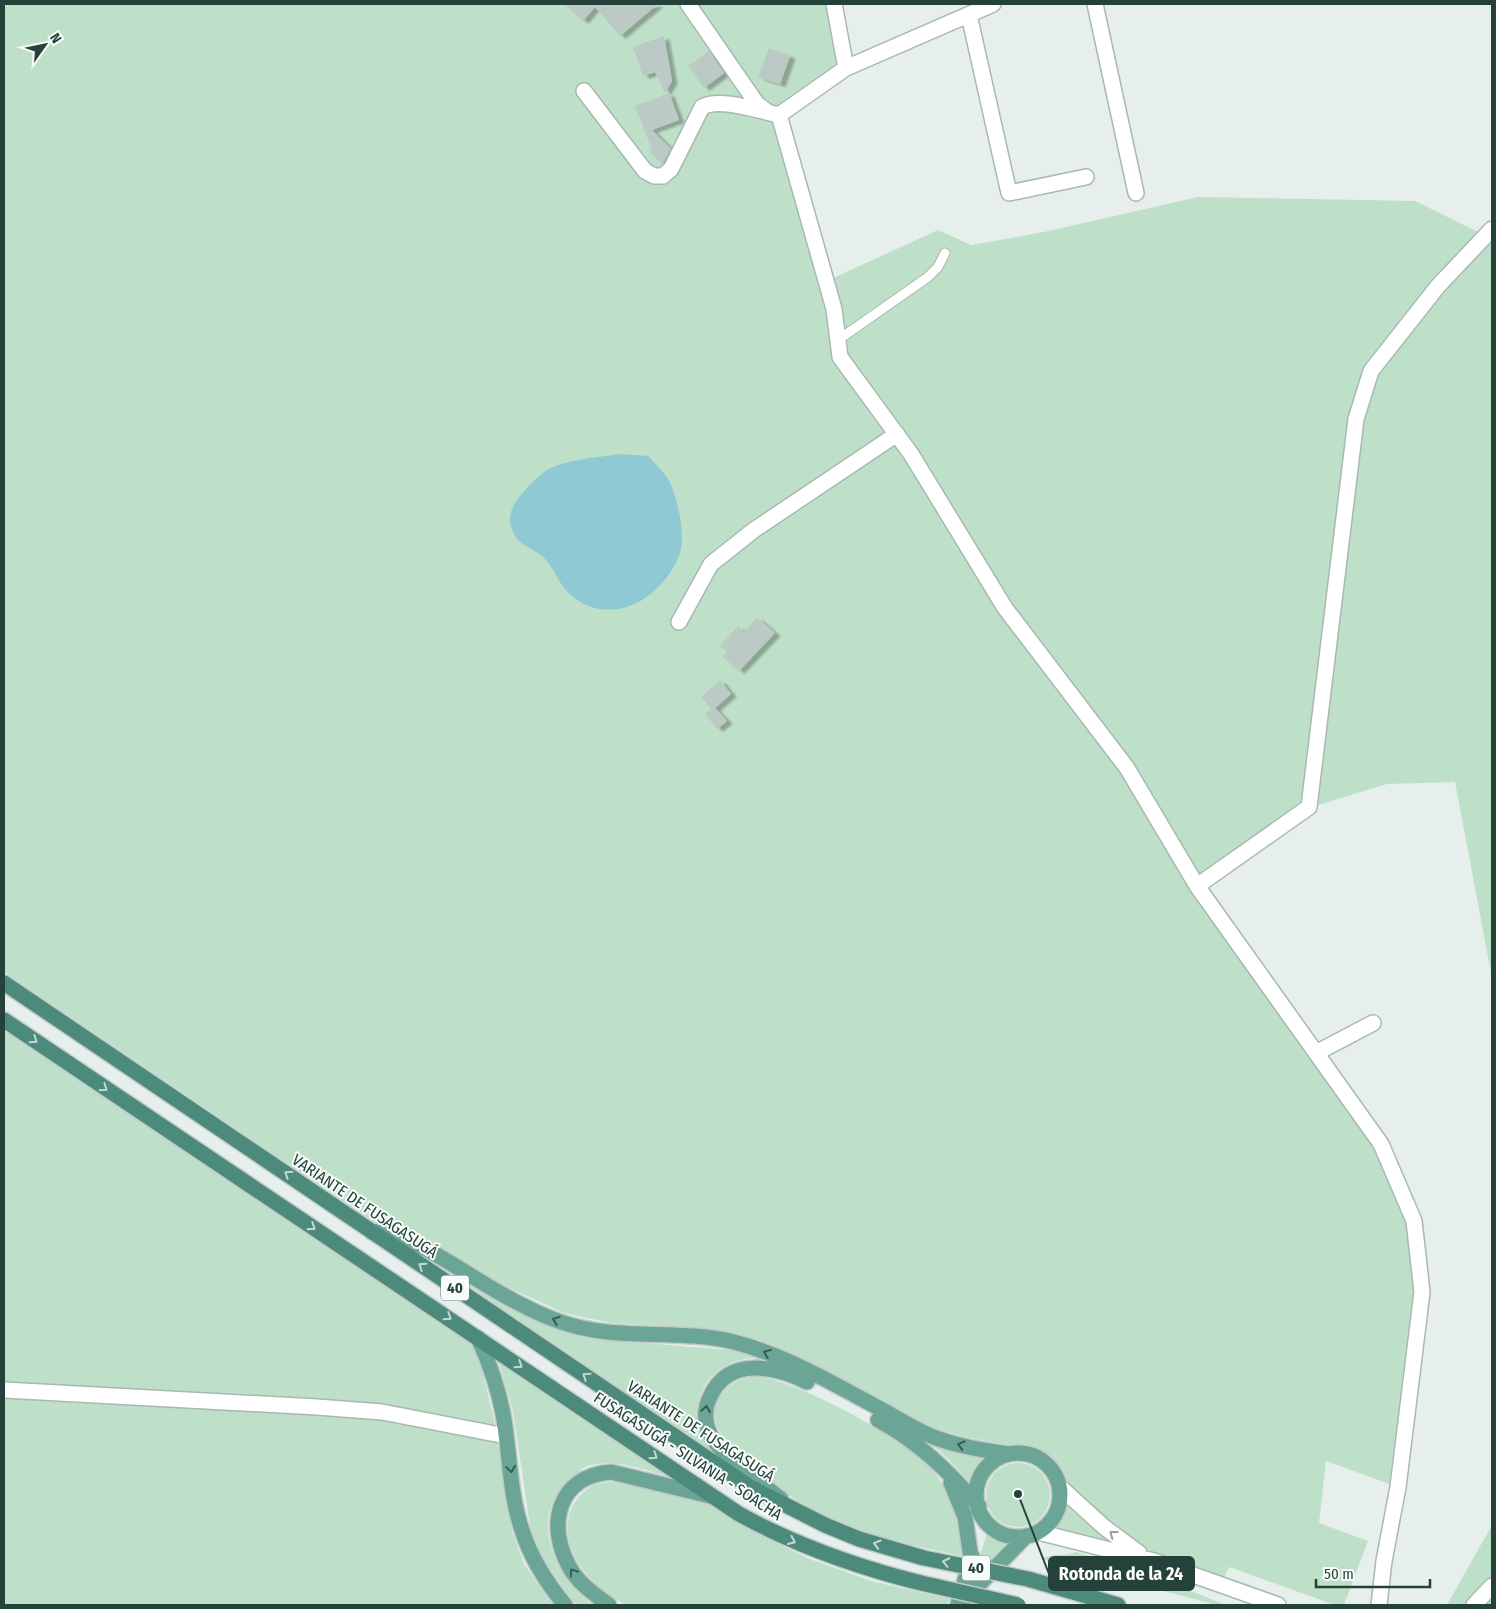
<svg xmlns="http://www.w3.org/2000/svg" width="1496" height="1609" viewBox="0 0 1496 1609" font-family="'Fira Sans Condensed',sans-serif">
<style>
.green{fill:#bfe0c8}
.water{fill:#8ec9d4}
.building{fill:#bbcac4;filter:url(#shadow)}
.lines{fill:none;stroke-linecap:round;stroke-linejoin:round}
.service-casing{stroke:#a8b8b2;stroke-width:11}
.minor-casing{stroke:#a8b8b2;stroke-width:18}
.primary-casing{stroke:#c2cac8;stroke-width:18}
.trunk-casing{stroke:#c2cac8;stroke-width:18}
.service{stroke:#fff;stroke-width:9}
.minor{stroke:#fff;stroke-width:15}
.primary{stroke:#6aa596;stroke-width:15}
.trunk{stroke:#4c8a7c;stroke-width:15}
.trunk-bridge-casing{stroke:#c2cac8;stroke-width:18;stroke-linecap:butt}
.trunk-bridge{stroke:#4c8a7c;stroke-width:15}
.oneway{stroke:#c4d9d4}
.oneway2{stroke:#365b51}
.oneway3{stroke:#92a09c}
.labels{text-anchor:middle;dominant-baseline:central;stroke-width:4;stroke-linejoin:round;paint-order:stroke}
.shield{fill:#f7fbf9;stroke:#637a73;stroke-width:1}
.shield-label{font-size:15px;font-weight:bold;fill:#24423a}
.street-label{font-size:16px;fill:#24423a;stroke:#f7fbf9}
.leader{fill:none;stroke:#24423a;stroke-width:2}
.callout-dot{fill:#24423a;stroke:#f7fbf9;stroke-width:2}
.callout{fill:#24423a;stroke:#24423a;stroke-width:2}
.callout-label{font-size:18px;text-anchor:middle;font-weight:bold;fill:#fff}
</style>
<defs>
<filter id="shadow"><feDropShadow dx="5.5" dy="3" stdDeviation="1" flood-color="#0004"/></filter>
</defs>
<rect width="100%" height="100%" fill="#e6efeb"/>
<path class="green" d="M4,4H828L840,65L785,118L828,311L835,358L907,458L1376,1147L1408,1221L1416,1293L1392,1485L1326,1461L1319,1523L1368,1541L1344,1605H1335L1229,1567L1223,1579L1156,1556L1121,1534L1068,1487L1063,1470L1052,1457L1038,1448L1022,1444L1009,1445L965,1437L933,1428L818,1366L768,1343L735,1333L699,1328L611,1323L564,1313L503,1285L414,1233L385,1222H374L4,972Z
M1198,197L1415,201L1480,233L1366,366L1303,803L1199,878L1010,606L846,355L831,279L938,230L971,245L1044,232Z
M1492,237V978L1455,782L1387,784L1315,806L1361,424L1376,374L1443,291Z
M4,1030L471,1344L481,1367L493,1415L512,1531L524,1564L553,1605H4Z
M460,1280L533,1320L584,1338L731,1350L791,1369L894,1422L936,1447L983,1459L975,1468L969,1482C960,1471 948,1458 937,1449C908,1428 873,1412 841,1395C815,1382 789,1365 761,1359C738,1355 710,1370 702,1392C692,1414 697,1433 712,1452Z
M499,1362L667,1476C642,1469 611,1457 585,1467C579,1470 573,1478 568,1482C527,1519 556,1578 593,1605H578L574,1603L541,1556L530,1526L513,1411Z
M755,1376C796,1380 911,1441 935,1473C953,1497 960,1527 962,1556C906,1544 844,1532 796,1500C778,1488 759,1471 743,1457C728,1443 707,1424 717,1403C724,1385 738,1379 755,1376Z
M986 1495a32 32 0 1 1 64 0a32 32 0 1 1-64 0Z
M611,1482L633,1485L710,1505L734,1521L807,1558L871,1581L950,1599L947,1605H625C607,1594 590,1582 579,1564C561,1537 563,1503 592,1486C597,1483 606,1483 611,1482Z
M1067,1503L1120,1546L1054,1529L1062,1521Z
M1492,1525V1605H1447Z
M987,1533L993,1538L1006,1543L971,1585Z
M1076,1552L1138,1570L1226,1605H1217L1041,1559C1052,1553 1065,1557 1076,1552Z"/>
<path class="water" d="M621,454L648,456C654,463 661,469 666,476C677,491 687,538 679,556C662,598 612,629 572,596C558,585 555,568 543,557C535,549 522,547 516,537C502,516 515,500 530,485C534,481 539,476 544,472C561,460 599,457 621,454Z"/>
<path class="building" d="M564,4H658L620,36L595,7L583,21Z
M664,36L672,81L665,93L655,72L643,76L633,47Z
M769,48L790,56L780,84L758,77Z
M709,51L724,73L704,88L688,66Z
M669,93L679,120L652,130L671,149L662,164L650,152L652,150L635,106Z
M757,617L775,633L739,671L723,657L727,652L720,646L738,626L744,632Z
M720,680L731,694L715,708L727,721L717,729L705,714L711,709L701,697Z"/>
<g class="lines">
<defs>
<path id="service" d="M838,340L928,277L938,267L945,253"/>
<path id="minor" d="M688,4L757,104L768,112
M834,4L846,68
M1095,4L1136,193
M969,15L1009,193L1086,177
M584,91L645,171L654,176H663L671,169L702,107C720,97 759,111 779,115L846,68L993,4
M779,115L834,309L840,357L911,454L1005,608L1127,768L1197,886L1381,1144L1414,1221L1422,1292L1398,1487L1384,1561L1379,1605
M679,622L711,564L754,530L897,434
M1197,886L1309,807L1356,419L1371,371L1438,286L1492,229
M1316,1053L1373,1023
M4,1390L317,1407L382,1412L506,1436
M1059,1486L1104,1527L1139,1553
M1038,1532L1154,1561L1278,1605
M1474,1605L1492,1586"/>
<path id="primary" d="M372,1232C404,1228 470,1277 500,1293C519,1304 540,1315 561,1322C617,1342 677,1328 734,1342C788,1356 839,1387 888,1413C902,1421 916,1430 931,1436C956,1446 982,1450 1009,1454
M478,1338C489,1362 498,1387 503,1414C510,1451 509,1493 522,1530C531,1559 546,1582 565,1605
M878,1420C919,1442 949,1472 979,1506
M976 1495a42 42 0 1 1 84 0a42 42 0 1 1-84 0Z
M951,1483L965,1517L971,1558
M781,1499C760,1482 722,1458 710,1434C704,1421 704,1409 710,1397C728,1356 775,1366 807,1382
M958,1604L972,1556
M609,1605C594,1594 579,1584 570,1568C546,1526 557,1476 611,1472L710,1496
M959,1605L1026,1536"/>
<path id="trunk" d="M4,983L750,1487L825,1525L859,1539L924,1558
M4,1020L739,1514C797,1546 857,1567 921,1583
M1028,1579L1118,1605"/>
</defs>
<use href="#service" class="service-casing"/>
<use href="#minor" class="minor-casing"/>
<use href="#primary" class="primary-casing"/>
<use href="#trunk" class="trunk-casing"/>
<use href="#service" class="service"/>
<use href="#minor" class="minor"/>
<use href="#primary" class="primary"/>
<use href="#trunk" class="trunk"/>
<defs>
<path id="trunk-bridge" d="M924,1558L1028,1579
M921,1583L1018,1605"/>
</defs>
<use href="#trunk-bridge" class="trunk-bridge-casing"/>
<use href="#trunk-bridge" class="trunk-bridge"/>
</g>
<defs><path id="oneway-chevron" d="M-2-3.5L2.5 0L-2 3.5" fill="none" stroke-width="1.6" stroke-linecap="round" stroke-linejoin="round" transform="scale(1.25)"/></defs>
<g class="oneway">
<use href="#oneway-chevron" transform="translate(34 1040) rotate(34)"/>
<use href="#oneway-chevron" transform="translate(104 1088) rotate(34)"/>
<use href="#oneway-chevron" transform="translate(288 1174) rotate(-146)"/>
<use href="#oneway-chevron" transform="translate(312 1227) rotate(33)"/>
<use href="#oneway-chevron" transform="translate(422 1266) rotate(-146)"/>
<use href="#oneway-chevron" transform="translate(448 1317) rotate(33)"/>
<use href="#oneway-chevron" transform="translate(519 1365) rotate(34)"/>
<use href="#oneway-chevron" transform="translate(586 1376) rotate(-146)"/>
<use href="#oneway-chevron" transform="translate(654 1456) rotate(34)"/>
<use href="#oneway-chevron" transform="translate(792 1541) rotate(24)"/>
<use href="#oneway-chevron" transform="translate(877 1544) rotate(-164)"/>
<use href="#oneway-chevron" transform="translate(946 1562) rotate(-168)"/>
</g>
<g class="oneway2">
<use href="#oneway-chevron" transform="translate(556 1320) rotate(-159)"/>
<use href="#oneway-chevron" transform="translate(767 1353) rotate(-158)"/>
<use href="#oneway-chevron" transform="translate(706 1409) rotate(-80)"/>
<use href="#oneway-chevron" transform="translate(961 1445) rotate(-166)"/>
<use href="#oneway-chevron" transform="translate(511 1469) rotate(82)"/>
<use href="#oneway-chevron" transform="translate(573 1572) rotate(-124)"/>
</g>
<use class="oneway3" href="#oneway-chevron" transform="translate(1113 1534) rotate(-143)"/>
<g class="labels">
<g class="shield">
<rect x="441" y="1275.5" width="28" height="25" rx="4"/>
<rect x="962" y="1555.5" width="28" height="25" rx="4"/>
</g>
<g class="shield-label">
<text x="455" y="1288">40</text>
<text x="976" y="1568">40</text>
</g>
<g class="street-label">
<text transform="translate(365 1206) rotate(34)">VARIANTE DE FUSAGASUGÁ</text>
<text transform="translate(701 1431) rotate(33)">VARIANTE DE FUSAGASUGÁ</text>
<text transform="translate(688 1456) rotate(33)">FUSAGASUGÁ - SILVANIA - SOACHA</text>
</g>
</g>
<path class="leader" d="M1018 1494L1049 1574"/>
<circle class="callout-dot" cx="1018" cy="1494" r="5"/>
<rect class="callout" x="1049" y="1557" width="145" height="33" rx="5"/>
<g class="callout-label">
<text x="1121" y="1580">Rotonda de la 24</text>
</g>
<rect width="1496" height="1609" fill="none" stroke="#24423a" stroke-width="10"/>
<g transform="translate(45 45) rotate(57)" stroke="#f7fbf9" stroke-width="4" paint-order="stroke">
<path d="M0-4L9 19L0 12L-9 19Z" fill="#24423a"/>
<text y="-8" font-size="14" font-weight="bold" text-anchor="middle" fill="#24423a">N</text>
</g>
<path d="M1316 1579v8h114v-8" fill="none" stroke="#24423a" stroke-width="2.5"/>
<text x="1324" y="1579" font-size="15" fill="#24423a" stroke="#f7fbf9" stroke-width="4" paint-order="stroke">50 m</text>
</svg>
